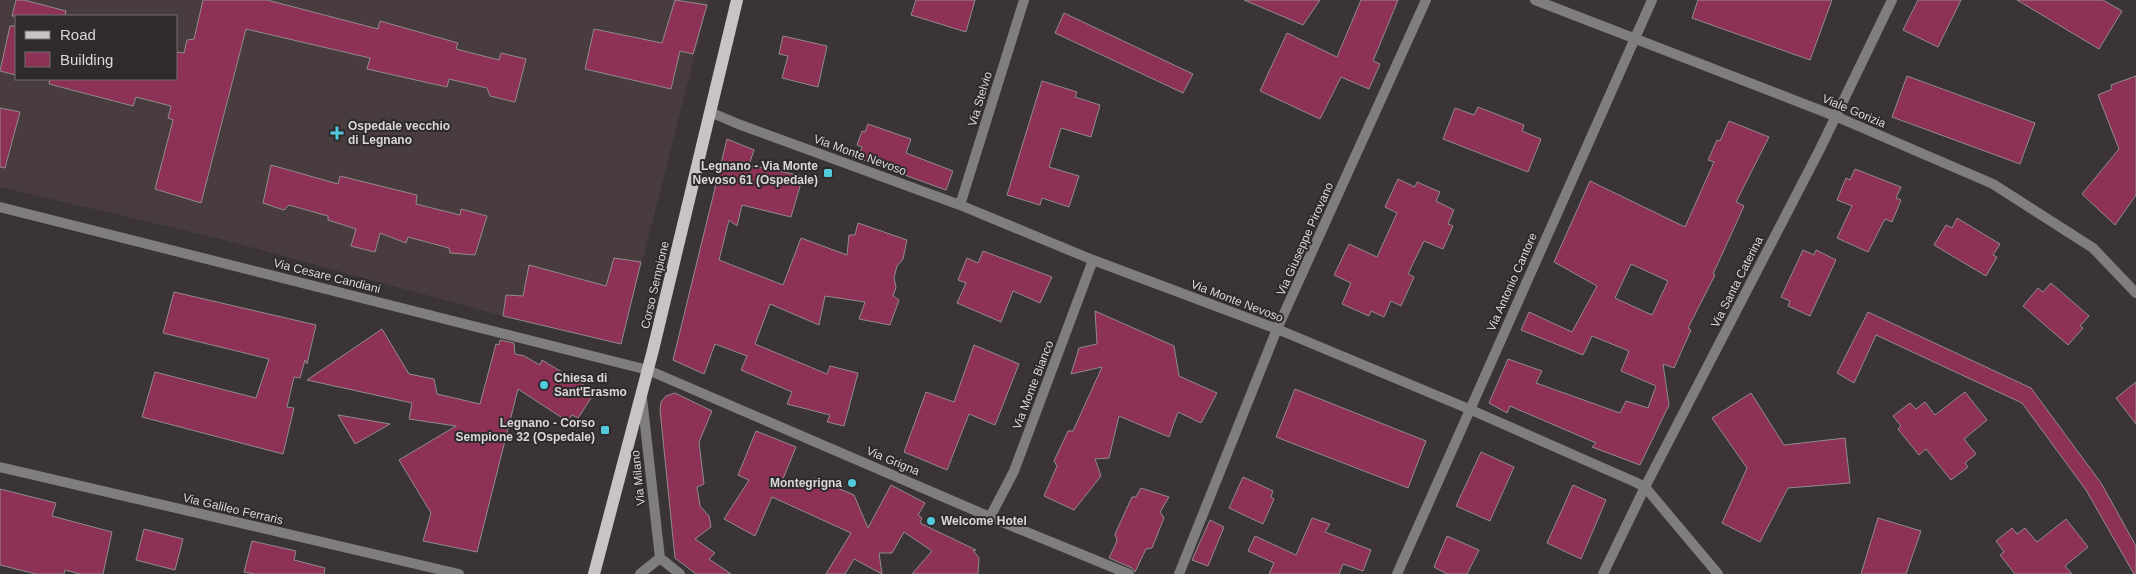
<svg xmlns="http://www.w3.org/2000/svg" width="2136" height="574" viewBox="0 0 2136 574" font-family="Arial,sans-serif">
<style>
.built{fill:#483c3f;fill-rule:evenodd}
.building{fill:#8d3157;stroke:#918b8c;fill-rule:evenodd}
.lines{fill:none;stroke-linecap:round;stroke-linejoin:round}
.street{stroke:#807d7e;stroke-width:10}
.primary{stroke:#c9c3c5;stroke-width:12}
.poi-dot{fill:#53cadc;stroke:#2f2a2c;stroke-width:2}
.labels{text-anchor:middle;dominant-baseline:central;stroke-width:4;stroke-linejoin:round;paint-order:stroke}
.street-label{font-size:12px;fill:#dad7d8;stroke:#2f2a2c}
.poi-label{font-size:12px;font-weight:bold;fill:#dad7d8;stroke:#2f2a2c;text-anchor:start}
</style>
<rect width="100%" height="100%" fill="#3a3436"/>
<path class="built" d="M0,0H709L621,344L503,316L217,238L0,187ZM16,16H176V79H16Z"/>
<path class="building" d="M16,0H24L66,11L65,16H12Z
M203,0H267L378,29L380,21L458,43L456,49L499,60L501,53L526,59L515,102L490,96L487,88L449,79L447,87L367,69L370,58L246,29L201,203L155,189L173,120L168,118L171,106L136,97L133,106L49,84L50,79H176V52L184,53L187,40L194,39Z
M675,0L707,5L693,54L680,51L671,89L585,69L594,29L662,43Z
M916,0H975L966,32L911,15Z
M1244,0H1320L1303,25Z
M1361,0H1398L1373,61L1380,64L1369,89L1341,77L1320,119L1260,91L1287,33L1337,57Z
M1698,0H1832L1810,60L1692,18Z
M1918,0H1961L1938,47L1903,30Z
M2017,0H2103L2122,11L2099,49Z
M1064,13L1193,74L1183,93L1055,33Z
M10,26H16V75L0,71Z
M783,36L827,46L818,87L782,78L788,56L779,54Z
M1907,76L2035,123L2020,164L1892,117Z
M2136,76V195L2115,225L2082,194L2119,149L2098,95L2112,89L2111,85Z
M1042,81L1077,92L1075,97L1100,105L1091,137L1061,128L1049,167L1079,176L1069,207L1042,198L1040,205L1007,195Z
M1478,107L1524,125L1522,131L1541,139L1528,172L1443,139L1455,108L1474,115Z
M0,108L20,112L5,168L0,167Z
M1729,121L1769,137L1736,202L1744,206L1713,274L1715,275L1688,328L1691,330L1674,368L1663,364L1669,405L1640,465L1592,447L1596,443L1510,406L1507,413L1489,403L1508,359L1542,371L1536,383L1620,413L1626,401L1648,408L1656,386L1621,371L1629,351L1592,336L1583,355L1521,330L1529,312L1572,332L1597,286L1554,262L1590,181L1685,227L1714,162L1708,160L1717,140L1720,141ZM1631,264L1668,281L1652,315L1615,298Z
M868,124L911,139L906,153L953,171L946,190L858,158L862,147L857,145L862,131L865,132Z
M727,139L754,150L749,165L803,176L791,217L742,205L737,226L729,220L719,260L783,285L801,238L847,255L849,235H855L858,223L907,240L903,259L897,266L894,278L896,287L893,296L899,300L890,325L859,319L865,302L825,296L819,325L770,304L755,344L827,374L830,366L858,373L844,426L827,422L830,415L787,404L792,392L741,370L747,356L715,344L704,374L673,360Z
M271,165L338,184L340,176L417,195L416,204L460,215L461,209L487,216L475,255L450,253L449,248L408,237L406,243L380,233L375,252L351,246L356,229L328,220V216L289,205L284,210L263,203Z
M1855,169L1901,187L1896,198L1901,200L1892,222L1885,219L1868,252L1837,238L1852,206L1837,200L1846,178L1850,180Z
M1398,179L1415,187L1417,182L1440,192L1436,201L1454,210L1448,224L1453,226L1443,249L1424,241L1408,274L1414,277L1401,306L1391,301L1384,317L1371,311L1369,316L1342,304L1351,283L1334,275L1349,244L1377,257L1397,213L1385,207Z
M1957,218L2000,244L1993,255L1997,257L1986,276L1934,245L1946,225L1952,228Z
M1803,250L1814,255L1816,250L1836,260L1810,316L1788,306L1790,301L1781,297Z
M983,251L1052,277L1040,303L1013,291L1001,322L957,303L966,283L958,280L967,258L978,263Z
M614,258L641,262L621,344L503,316L506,295L523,296L529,265L606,286Z
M2051,283L2089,316L2080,326L2083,328L2068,345L2023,306L2038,288L2043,292Z
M174,292L316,325L307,364L305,360L300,378L294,377L287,407L294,408L283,454L142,417L155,372L256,398L269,359L163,333Z
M1095,311L1174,346L1179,376L1217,393L1201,423L1178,412L1169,437L1119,416L1109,458L1095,459L1101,476L1074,510L1044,496L1057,466L1054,461L1068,431H1073L1102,367L1071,374L1079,348L1097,344Z
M1868,312L2031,388L2101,483L2136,546V574H2134L2086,490L2022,403L1876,335L1854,383L1837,373Z
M382,329L409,374L434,379L437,394L480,404L496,344L499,345L500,340L514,343L515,354L524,356L540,365L542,360L595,392L578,418L572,415L567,421L518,389L477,552L423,541L431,513L399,460L456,426L409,419L412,403L307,380Z
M974,345L1019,364L995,425L969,414L947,470L904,452L926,392L954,402Z
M2136,382V424L2116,398Z
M1295,389L1426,441L1408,488L1276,437Z
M1965,392L1987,420L1964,439L1976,454L1965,463L1968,467L1951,480L1926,449L1919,455L1898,429L1901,426L1893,416L1910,403L1916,409L1925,402L1935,415Z
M675,393L712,411L699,442L704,484L697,487L700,506L709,516L711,527L695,539L715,553L709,559L731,574H696L675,558L660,410L661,402L666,396Z
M1751,393L1784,445L1845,438L1850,483L1788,488L1760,542L1722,523L1747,468L1712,418Z
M338,415L390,424L355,444Z
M756,431L796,447L780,486L814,478L854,495L868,528L891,485L925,503L918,515L922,518L920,523L976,550H973L979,558L978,574H912L932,551L904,532L892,553H879L882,574L854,559L845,574H826L851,533L772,497L755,536L724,519L749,480L738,475Z
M1481,452L1514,467L1490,521L1456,506Z
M1243,477L1273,491L1271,497L1274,499L1263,524L1229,508Z
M1573,485L1606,500L1581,559L1547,543Z
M1141,488L1169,497L1160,512L1164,518L1152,548L1146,549L1135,572L1132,568L1109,558L1117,541L1115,534L1132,497H1136Z
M0,489L56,503L52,516L112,532L103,574H80L65,570L64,574H36L0,565Z
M1312,518L1330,524L1325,532L1371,550L1363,571L1343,564L1339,574H1269L1274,563L1248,551L1255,536L1296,555Z
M1878,518L1921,531L1906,574H1861Z
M2066,519L2088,547L2065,566L2072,574H2015L2000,555L2004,552L1996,541L2012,528L2017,534L2025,528L2037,542Z
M1210,520L1224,527L1208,566L1192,560Z
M144,529L183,539L175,570L136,560Z
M1447,536L1479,550L1467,574H1447L1434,567Z
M252,541L296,551L294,560L325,568L324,574H254L244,572Z"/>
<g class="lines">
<path class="street" d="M1535,0L1835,116L1993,184L2093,248L2136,293
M710,112L738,124L960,205L1093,260L1277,329L1469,409L1635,482L1645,487L1718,574
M960,205L1024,0
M0,207L648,370L990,517L1129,574
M642,398L660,558L680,574
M0,467L459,574
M990,517L1014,471L1093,260
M640,574L660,558
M1179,574L1277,329L1426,0
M1397,574L1652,0
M1603,574L1645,487L1819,151L1892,0"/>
<path class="primary" d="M594,574L653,350L737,0"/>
</g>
<g class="poi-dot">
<path d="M334.5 125.5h5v5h5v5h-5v5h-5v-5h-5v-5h5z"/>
<rect x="823" y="168" width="10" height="10" rx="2.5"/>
<circle cx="544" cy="385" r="5"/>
<rect x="600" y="425" width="10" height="10" rx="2.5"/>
<circle cx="852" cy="483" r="5"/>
<circle cx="931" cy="521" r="5"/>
</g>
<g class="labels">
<g class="street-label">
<text transform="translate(980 99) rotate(-73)">Via Stelvio</text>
<text transform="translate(1854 111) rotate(23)">Viale Gorizia</text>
<text transform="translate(860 155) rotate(20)">Via Monte Nevoso</text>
<text transform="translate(1305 239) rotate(-66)">Via Giuseppe Pirovano</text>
<text transform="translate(327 276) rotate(14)">Via Cesare Candiani</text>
<text transform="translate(1512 282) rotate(-66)">Via Antonio Cantore</text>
<text transform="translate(1737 282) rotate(-63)">Via Santa Caterina</text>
<text transform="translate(655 285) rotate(-77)">Corso Sempione</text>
<text transform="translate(1237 301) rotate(21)">Via Monte Nevoso</text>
<text transform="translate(1033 385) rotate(-69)">Via Monte Bianco</text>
<text transform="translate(893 461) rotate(23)">Via Grigna</text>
<text transform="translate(638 478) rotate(-96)">Via Milano</text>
<text transform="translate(233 509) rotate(13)">Via Galileo Ferraris</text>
</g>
<g class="poi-label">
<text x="348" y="126">Ospedale vecchio<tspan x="348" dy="14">di Legnano</tspan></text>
<text x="818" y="166" text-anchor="end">Legnano - Via Monte<tspan x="818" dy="14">Nevoso 61 (Ospedale)</tspan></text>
<text x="554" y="378">Chiesa di<tspan x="554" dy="14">Sant'Erasmo</tspan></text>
<text x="595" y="423" text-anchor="end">Legnano - Corso<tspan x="595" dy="14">Sempione 32 (Ospedale)</tspan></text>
<text x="842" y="483" text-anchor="end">Montegrigna</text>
<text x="941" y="521">Welcome Hotel</text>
</g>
</g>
<rect x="15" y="15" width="162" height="65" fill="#2f2a2c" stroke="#736f71"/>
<rect x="25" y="31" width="25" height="8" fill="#c9c3c5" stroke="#736f71"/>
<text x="60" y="40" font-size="15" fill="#dad7d8">Road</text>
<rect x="25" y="52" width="25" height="15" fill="#8d3157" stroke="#736f71"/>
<text x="60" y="65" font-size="15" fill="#dad7d8">Building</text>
</svg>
